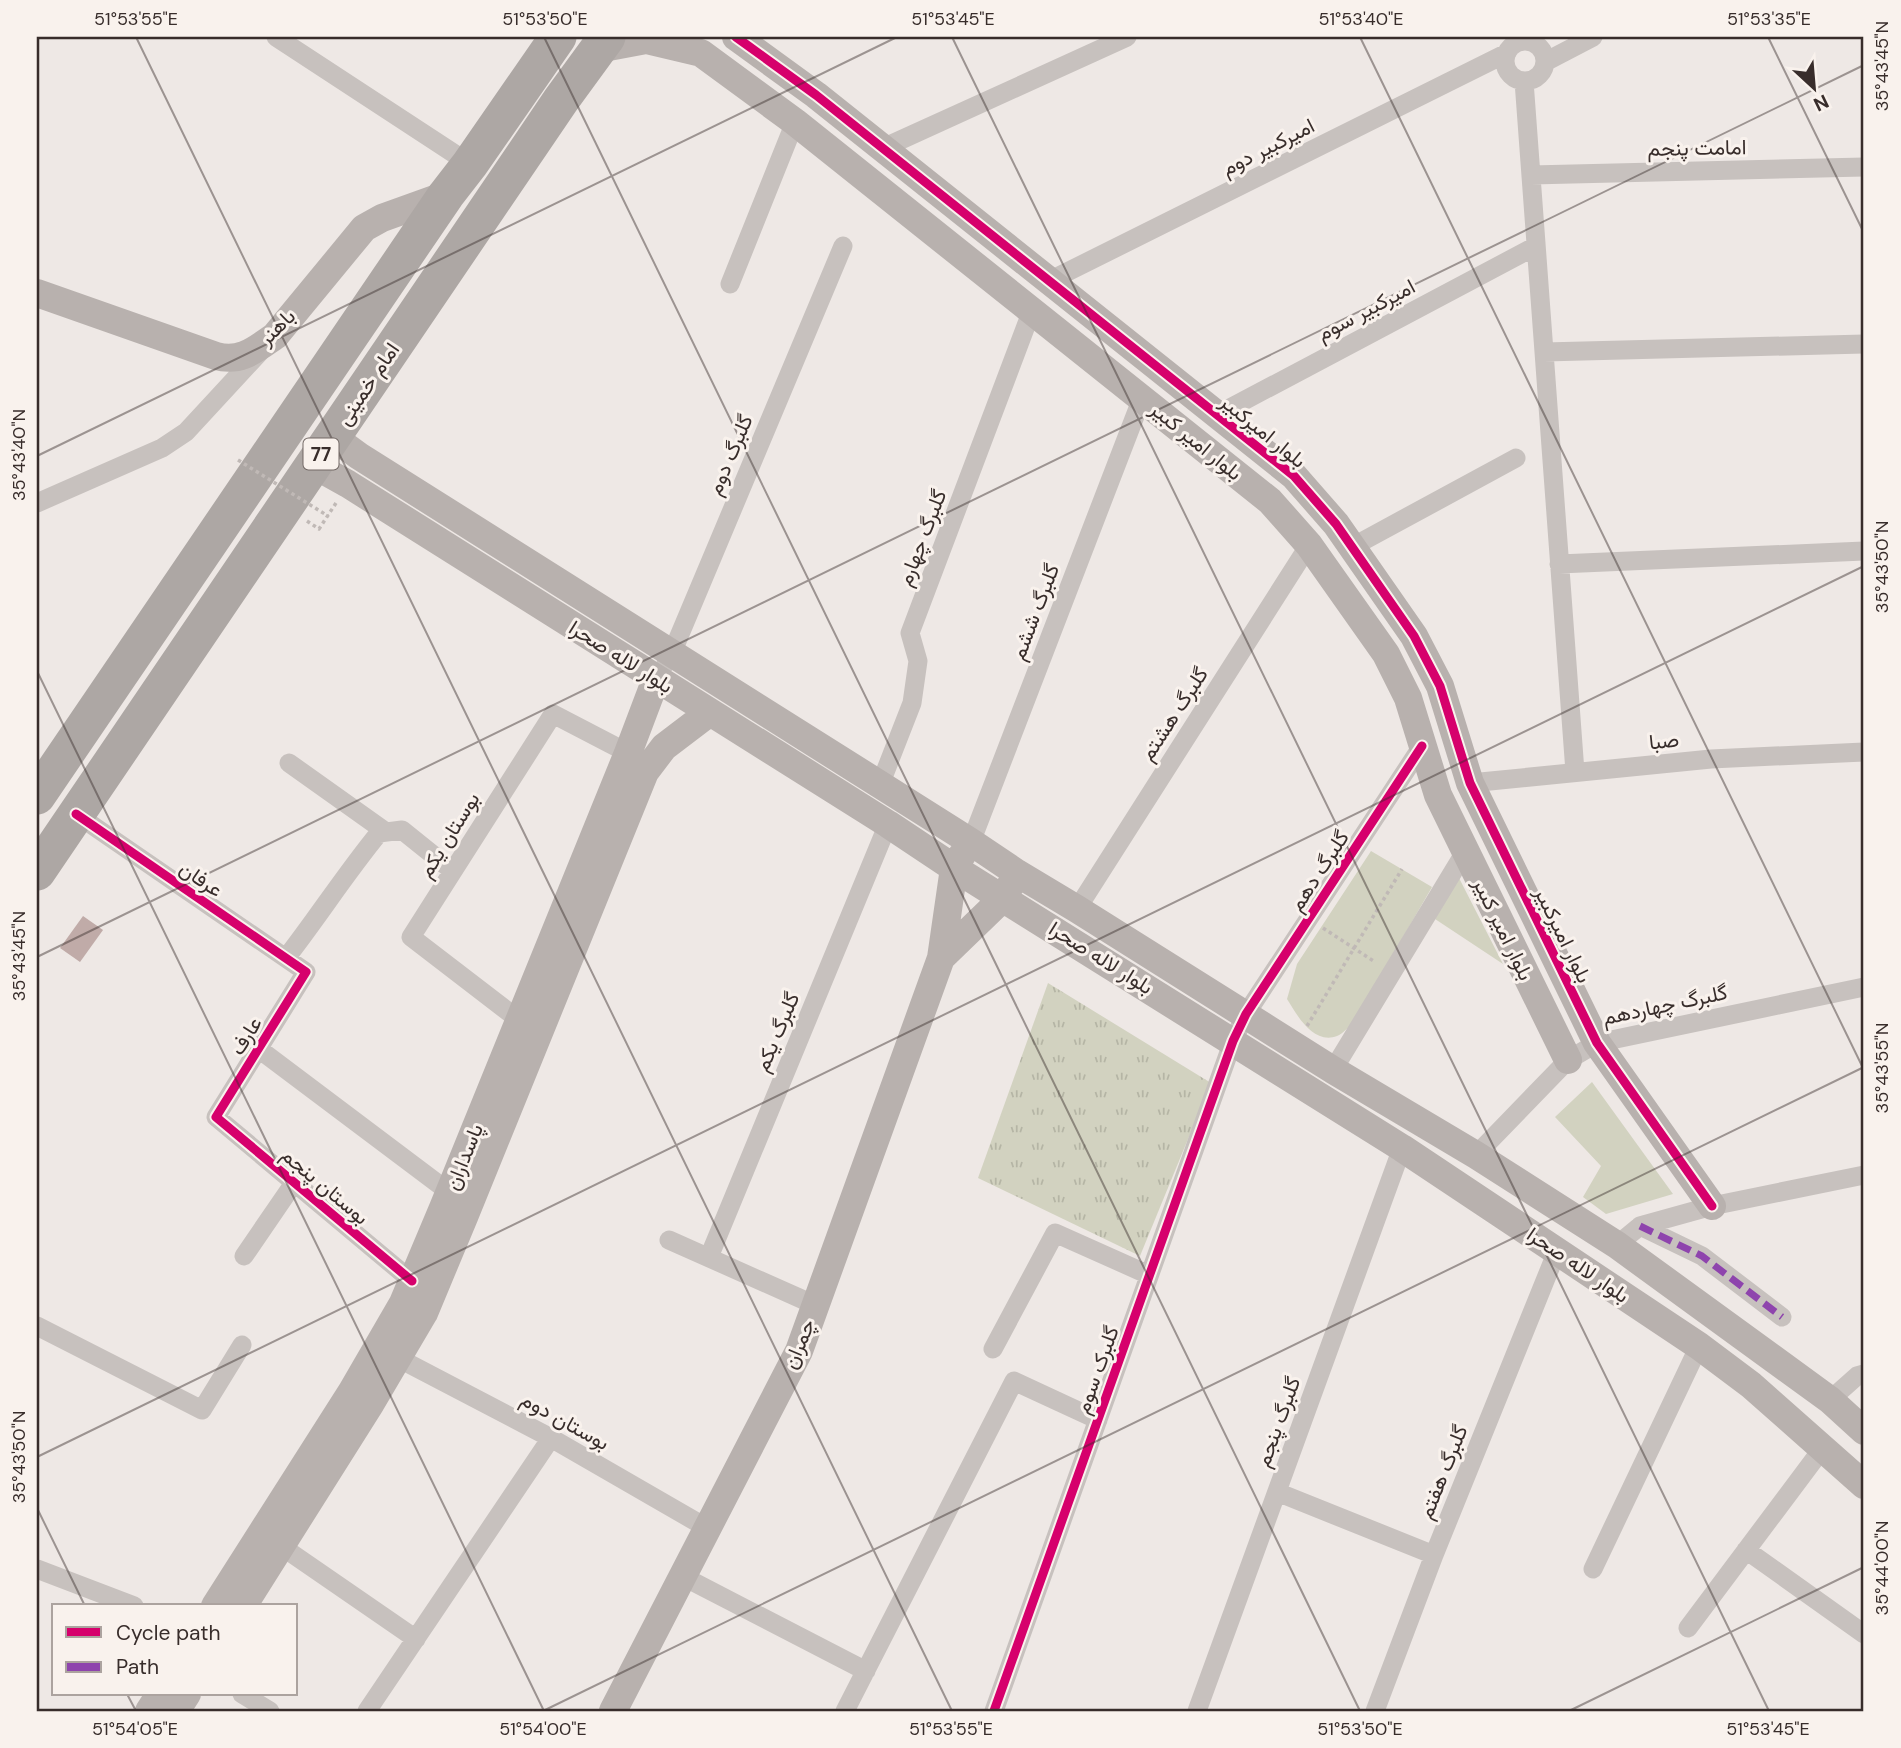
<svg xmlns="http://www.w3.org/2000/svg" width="1901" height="1748" viewBox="0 0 1901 1748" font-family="'DM Sans',Vazirmatn,sans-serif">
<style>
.grass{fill:#d2d2c0}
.park{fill:url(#park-tufts)}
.building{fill:#c0aba8}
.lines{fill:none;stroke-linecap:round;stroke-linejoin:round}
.path{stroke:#c0b9b6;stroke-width:3.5;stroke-dasharray:3.5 3.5;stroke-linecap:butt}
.street{stroke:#c7c1be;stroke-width:19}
.secondary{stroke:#b8b1ae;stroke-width:28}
.highway{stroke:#ada7a4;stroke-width:37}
.path-bridge{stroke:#c0b9b6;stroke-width:3.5;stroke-dasharray:3.5 3.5;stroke-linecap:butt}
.quiet{stroke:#8e44ad;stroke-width:7;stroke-dasharray:14 7;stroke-linecap:butt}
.cycleway-casing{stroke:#f9f2ed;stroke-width:13}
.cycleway{stroke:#d6006c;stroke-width:9}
.ticks{fill:none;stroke:#382d2b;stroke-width:2;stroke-opacity:0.45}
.labels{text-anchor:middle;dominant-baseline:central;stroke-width:6;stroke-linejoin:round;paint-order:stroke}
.shield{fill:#f9f2ed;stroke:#726865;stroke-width:2}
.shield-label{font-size:19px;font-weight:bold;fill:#382d2b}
.street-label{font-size:21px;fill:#382d2b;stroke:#f9f2ed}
.neatline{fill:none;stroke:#382d2b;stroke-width:2.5}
.ticks-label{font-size:18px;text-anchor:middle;fill:#382d2b}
</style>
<defs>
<pattern id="park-tufts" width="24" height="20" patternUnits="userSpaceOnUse" patternTransform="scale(1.75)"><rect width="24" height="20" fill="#d2d2c0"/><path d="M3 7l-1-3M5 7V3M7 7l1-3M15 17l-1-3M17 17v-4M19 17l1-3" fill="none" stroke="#b5b5a5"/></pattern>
</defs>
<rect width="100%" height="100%" fill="#eee8e5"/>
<path class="grass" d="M1371,851L1432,887L1354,1022C1349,1026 1343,1034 1337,1036C1313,1045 1297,1015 1287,999L1297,964Z
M1459,878L1503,964L1435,919Z
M1592,1082L1673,1194L1606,1214L1583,1197L1601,1166L1555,1117Z"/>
<path class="park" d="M1048,983L1211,1083L1140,1256L978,1178Z"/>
<path class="building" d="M83,916L103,930L80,962L60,948Z"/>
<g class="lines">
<path class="path" d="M307,521L319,529L336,503
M1323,928L1375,962
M1307,1026L1402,869"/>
<path class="street" d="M276,37L470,164
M1505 61a20 20 0 1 1 40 0a20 20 0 1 1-40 0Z
M1545,62L1593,37
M1524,81L1575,772
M883,148L1127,37
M1531,175L1864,167
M1049,281L1507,53
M730,284L795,122
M1544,352L1864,344
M1217,415L1536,246
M37,503L162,448L186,432L260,352
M1352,547L1516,458
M1559,564L1864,551
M666,663L672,653L843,246
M289,763L386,832
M1470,783L1711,759L1864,752
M880,785L912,703L918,661L910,633L1032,310
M76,814L306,972L216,1117L412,1281
M971,842L1142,398
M1077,909L1309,545
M286,958C318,917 346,873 379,833L402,830L453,871
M519,1020L411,937L553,714L628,753
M259,1049L449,1192
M1333,1070L1465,852
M1476,1155L1568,1060L1597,1043L1864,987
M1640,1226L1702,1256L1782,1317
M669,1240L815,1305
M1617,1245L1640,1226L1712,1206L1864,1175
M244,1256L294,1183
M709,1257L888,824
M37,1326L202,1410L242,1345
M993,1349L1055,1233L1149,1275
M398,1358L551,1438L707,1528
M1830,1400L1857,1376L1864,1374
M1277,1492L1434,1555
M281,1546L416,1639
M1746,1550L1864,1634
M37,1569L134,1606
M1593,1569L1699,1346
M682,1576L866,1671
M1688,1628L1822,1449
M242,1694L270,1711
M367,1711L551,1438
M845,1711L1014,1381L1098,1420
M994,1711L1233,1041L1246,1014L1422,746
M1197,1711L1402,1148
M1375,1711L1434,1555L1557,1251"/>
<path class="secondary" d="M736,37L816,95L1294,476L1336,524L1414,636L1440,686L1470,783L1597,1043L1712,1206
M598,49L646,40L701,53L795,122L1270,501L1309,545L1386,654L1408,698L1438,795L1568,1060
M37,293L216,356C241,363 256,349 275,336L364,228L382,218L446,195
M333,437L359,456L971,842L1017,873L1077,909L1333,1070L1476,1155L1617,1245L1830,1400L1864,1431
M314,465L348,484L888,824L954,868L1402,1148L1699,1346L1751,1385L1864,1485
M962,855L954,868L941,958L1003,898L1013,881
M215,1606L352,1391L403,1303L443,1208L628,753L656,679
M243,1606L371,1403L424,1313L464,1217L645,772L664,747L710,712
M149,1711L160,1694
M176,1711L187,1694
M613,1711L799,1351L941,958"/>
<path class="highway" d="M37,796L446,195L470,164L558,37
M37,872L561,100L607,37"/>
<path class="path-bridge" d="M238,460L328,516"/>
<path class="quiet" d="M1640,1226L1702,1256L1782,1317"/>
<defs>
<path id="cycleway" d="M736,37L816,95L1294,476L1336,524L1414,636L1440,686L1470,783L1597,1043L1712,1206
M76,814L306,972L216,1117L412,1281
M994,1711L1233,1041L1246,1014L1422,746"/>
</defs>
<use href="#cycleway" class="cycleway-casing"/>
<use href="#cycleway" class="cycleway"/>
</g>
<path class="ticks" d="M136,37L952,1711M544,37L1360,1711M952,37L1769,1711M1360,37L1864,1070M1768,37L1864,233M37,456L897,37M37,671L544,1711M37,957L1864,65M37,1457L1864,566M37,1508L85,1606M127,1694L136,1711M543,1711L1864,1067M1569,1711L1864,1567"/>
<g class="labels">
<rect class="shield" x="303.5" y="438.5" width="35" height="31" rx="5"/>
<g class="shield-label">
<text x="321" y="454">77</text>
</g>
<g class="street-label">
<text transform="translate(1268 147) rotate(-27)">امیرکبیر دوم</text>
<text transform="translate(1697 148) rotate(-1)">امامت پنجم</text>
<text transform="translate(1366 310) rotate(-28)">امیرکبیر سوم</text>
<text transform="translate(277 327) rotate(-44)">باهنر</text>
<text transform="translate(368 384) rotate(-56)">امام خمینی</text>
<text transform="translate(1263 431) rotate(39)">بلوار امیرکبیر</text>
<text transform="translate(1196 441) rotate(39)">بلوار امیر کبیر</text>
<text transform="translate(730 455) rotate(-67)">گلبرگ دوم</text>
<text transform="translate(922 538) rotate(-69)">گلبرگ چهارم</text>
<text transform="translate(1035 612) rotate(-69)">گلبرگ ششم</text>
<text transform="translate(621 657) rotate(32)">بلوار لاله صحرا</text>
<text transform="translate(1174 714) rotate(-57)">گلبرگ هشتم</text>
<text transform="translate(1664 741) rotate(-6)">صبا</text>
<text transform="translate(449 835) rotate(-58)">بوستان یکم</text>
<text transform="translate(1319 871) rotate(-57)">گلبرگ دهم</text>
<text transform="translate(201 879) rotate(34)">عرفان</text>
<text transform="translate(1503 929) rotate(64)">بلوار امیر کبیر</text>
<text transform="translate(1563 935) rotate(64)">بلوار امیرکبیر</text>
<text transform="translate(1101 958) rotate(32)">بلوار لاله صحرا</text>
<text transform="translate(1665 1005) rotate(-12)">گلبرگ چهاردهم</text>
<text transform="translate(777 1032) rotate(-67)">گلبرگ یکم</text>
<text transform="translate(246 1036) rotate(-58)">عارف</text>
<text transform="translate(464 1157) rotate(-68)">پاسداران</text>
<text transform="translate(325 1186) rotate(40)">بوستان پنجم</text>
<text transform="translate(1578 1265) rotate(34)">بلوار لاله صحرا</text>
<text transform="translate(799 1344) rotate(-67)">چمران</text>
<text transform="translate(1097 1370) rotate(-70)">گلبرک سوم</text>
<text transform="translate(565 1421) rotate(29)">بوستان دوم</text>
<text transform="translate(1278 1422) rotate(-70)">گلبرگ پنجم</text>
<text transform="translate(1443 1472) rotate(-68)">گلبرگ هفتم</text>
</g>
</g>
<rect width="1901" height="1748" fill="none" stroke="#f9f2ed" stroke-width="77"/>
<rect x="52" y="1604" width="245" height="91" fill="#f9f2ed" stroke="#aca39f" stroke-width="2"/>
<rect x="66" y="1627" width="35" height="10" fill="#d6006c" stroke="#aca39f" stroke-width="2"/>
<text x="116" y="1640" font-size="21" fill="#382d2b">Cycle path</text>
<rect x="66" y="1662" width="35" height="10" fill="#8e44ad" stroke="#aca39f" stroke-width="2"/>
<text x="116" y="1674" font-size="21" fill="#382d2b">Path</text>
<g transform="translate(1814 88) rotate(154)" stroke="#f9f2ed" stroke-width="5" paint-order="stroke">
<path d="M0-5L12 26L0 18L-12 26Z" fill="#382d2b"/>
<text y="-10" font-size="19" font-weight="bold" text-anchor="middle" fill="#382d2b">N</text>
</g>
<rect x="38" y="38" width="1824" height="1672" class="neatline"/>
<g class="ticks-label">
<text x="136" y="25">51°53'55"E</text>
<text x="545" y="25">51°53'50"E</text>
<text x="953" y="25">51°53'45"E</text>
<text x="1361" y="25">51°53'40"E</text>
<text x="1769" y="25">51°53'35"E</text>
<text transform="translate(1882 66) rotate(-90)" y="6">35°43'45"N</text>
<text transform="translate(19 455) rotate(-90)" y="6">35°43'40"N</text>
<text transform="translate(1882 567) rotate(-90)" y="6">35°43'50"N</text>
<text transform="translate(19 956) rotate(-90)" y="6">35°43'45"N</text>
<text transform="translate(1882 1068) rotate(-90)" y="6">35°43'55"N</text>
<text transform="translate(19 1457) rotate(-90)" y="6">35°43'50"N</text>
<text transform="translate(1882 1568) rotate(-90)" y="6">35°44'00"N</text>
<text x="135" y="1735">51°54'05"E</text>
<text x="543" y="1735">51°54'00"E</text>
<text x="951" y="1735">51°53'55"E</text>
<text x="1360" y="1735">51°53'50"E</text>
<text x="1768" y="1735">51°53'45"E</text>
</g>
</svg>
